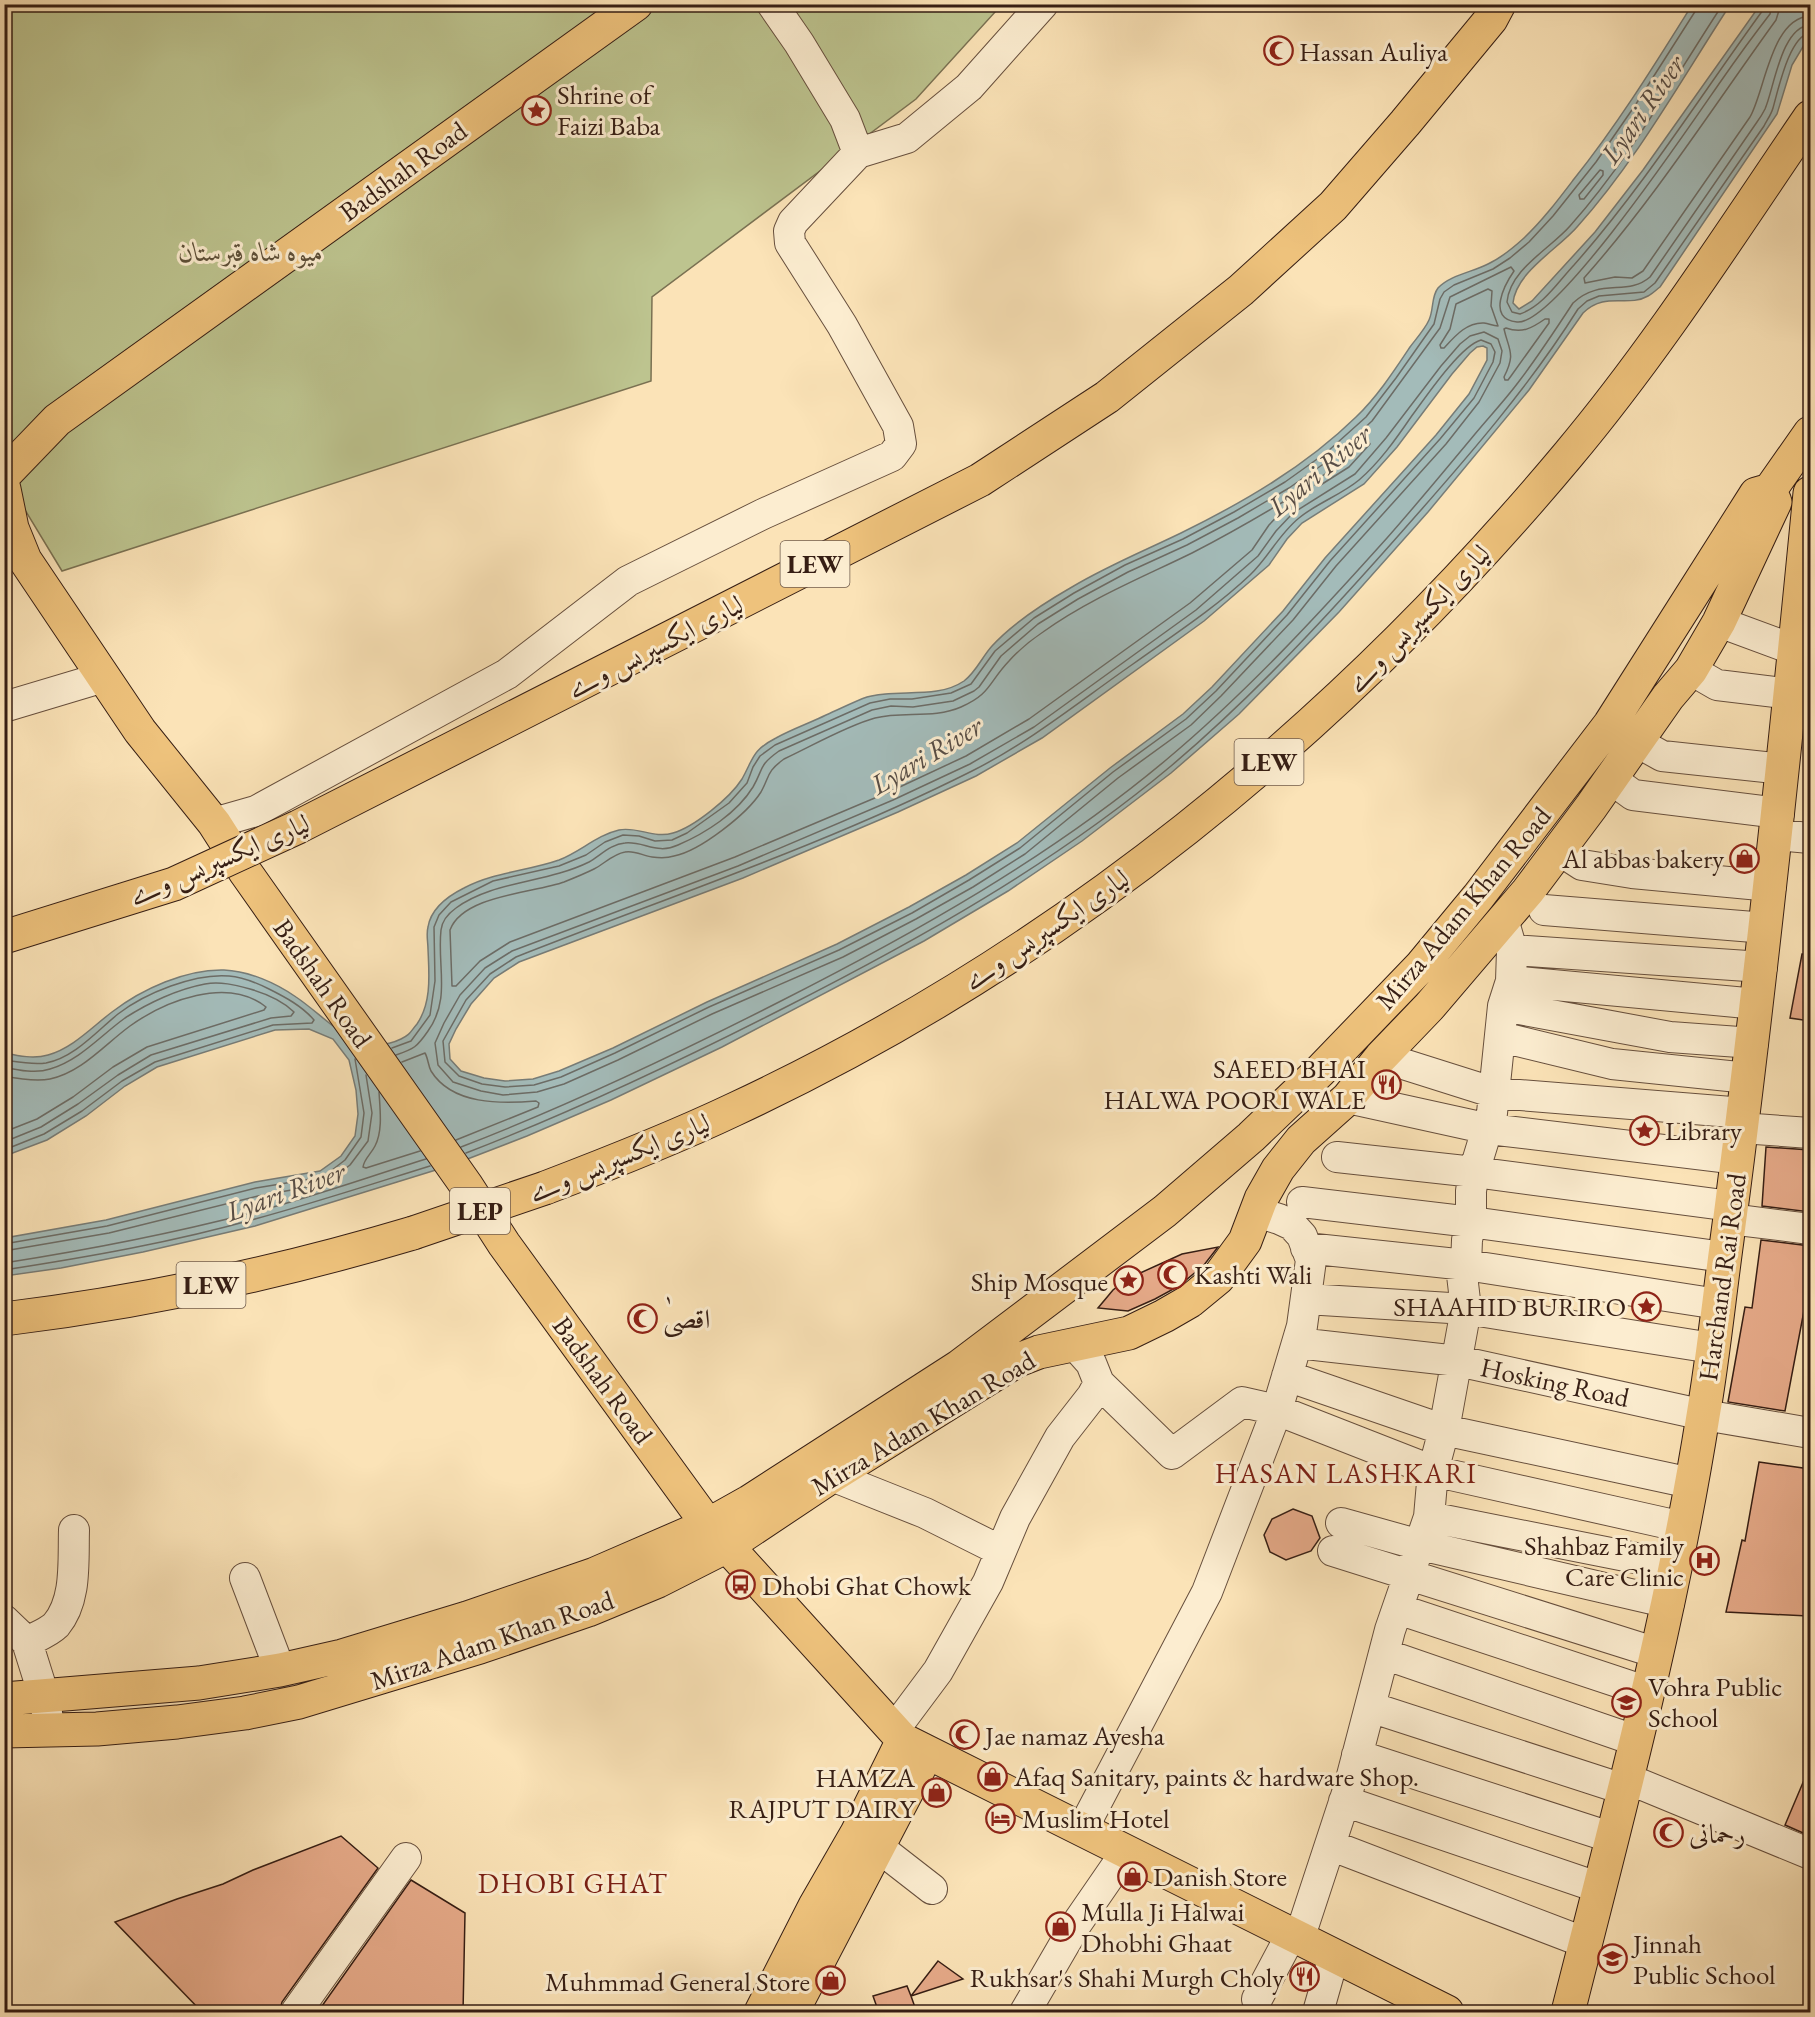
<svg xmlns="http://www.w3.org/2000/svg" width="1815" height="2017" viewBox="0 0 1815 2017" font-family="'EB Garamond',Amiri,serif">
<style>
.green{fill:#bdc48f;stroke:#7a7152;stroke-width:1.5}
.water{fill:#a3bbb9;stroke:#777c77;stroke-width:1.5;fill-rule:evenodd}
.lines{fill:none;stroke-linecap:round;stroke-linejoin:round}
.shore{stroke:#6c6c66;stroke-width:1.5}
.building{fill:#e6aa89;stroke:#361e14;stroke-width:1.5}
.minor-casing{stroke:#674f3d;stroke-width:32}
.major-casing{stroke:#361e14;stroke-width:35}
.highway-casing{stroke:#361e14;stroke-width:35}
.minor{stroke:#fcedd0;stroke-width:30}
.major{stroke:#eec27c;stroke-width:33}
.highway{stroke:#eec27c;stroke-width:33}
.highway-bridge-casing{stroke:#361e14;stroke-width:35;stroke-linecap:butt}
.highway-bridge{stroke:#eec27c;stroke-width:33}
.labels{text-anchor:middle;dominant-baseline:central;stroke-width:6;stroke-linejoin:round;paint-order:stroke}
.shield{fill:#fcedd0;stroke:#715c4c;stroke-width:1.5}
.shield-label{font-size:26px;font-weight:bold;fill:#361e14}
.poi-label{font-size:27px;fill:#361e14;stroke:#fcedd0;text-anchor:start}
.street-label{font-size:27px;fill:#361e14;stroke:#fcedd0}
.park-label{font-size:27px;font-style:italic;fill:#5e5039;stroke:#fcedd0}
.water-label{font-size:28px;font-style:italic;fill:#574d46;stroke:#fcedd0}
.neighbourhood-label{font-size:28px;letter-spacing:1.5px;fill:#7a1f14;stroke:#fcedd0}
</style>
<rect width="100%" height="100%" fill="#fbe3b7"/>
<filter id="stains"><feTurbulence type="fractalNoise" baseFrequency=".00333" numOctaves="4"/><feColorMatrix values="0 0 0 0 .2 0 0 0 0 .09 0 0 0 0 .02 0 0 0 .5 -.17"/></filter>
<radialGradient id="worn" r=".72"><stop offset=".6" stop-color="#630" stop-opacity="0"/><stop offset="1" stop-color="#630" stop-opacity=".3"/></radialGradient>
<path class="green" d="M992,4L996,11L916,99L652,297L651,381L62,571L19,500L20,478L5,472L4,5Z"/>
<path class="water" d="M1692,5H1730C1681,80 1637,160 1577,227C1558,249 1516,272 1513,303L1519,309L1532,301L1595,232L1643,170L1760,5H1810V35L1792,65L1777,114L1660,287C1656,290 1652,294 1648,296C1627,308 1606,291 1583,313L1529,390L1428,512L1339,612L1239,714L1171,773L1082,841L1008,891L924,941L722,1047L611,1100L527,1136L452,1165L255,1226L143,1252L61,1268L5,1276V1238L106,1220L255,1182L320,1171L341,1156L355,1136L358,1114L356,1090L349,1060L333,1039L309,1029L275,1030L157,1067L125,1086L86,1116L47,1140L5,1156V1053C19,1056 34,1059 48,1055C73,1048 92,1027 112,1012C142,989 186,969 224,970C249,971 276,983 296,997C329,1019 358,1060 401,1039C411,1034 410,1032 417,1024C432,1002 429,974 428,949C428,942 426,934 428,927C431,908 448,896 464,888C494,872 528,871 559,860C580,852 597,835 619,830C637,826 654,839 673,833C694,827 730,798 742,779C754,758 751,751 776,738C792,729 810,723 826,715C840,709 853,702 867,697C898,688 936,700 964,681C976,672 982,657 992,646C1014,622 1044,603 1072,587C1107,566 1144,551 1181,533C1244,502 1306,466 1356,417C1377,397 1394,371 1410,347C1416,339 1425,329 1429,320C1434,309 1431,297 1438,288C1450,275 1473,272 1488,264C1501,258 1513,248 1524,238C1543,220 1558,200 1574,179C1618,124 1655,64 1692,5ZM1483,346L1487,348V360L1469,394L1436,435L1325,558L1283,611L1212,687L1183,714L1110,768L1017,843L966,875L909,907L837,944L707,1002L613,1048L559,1071L533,1079L505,1081L484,1078L461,1071L450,1059L449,1044L456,1029L471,1004L494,978L519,962L743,878L898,812L976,776L1042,738L1204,621L1269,565L1287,539L1302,523L1364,484L1397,447L1452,374L1470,353L1477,347Z"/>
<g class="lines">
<path class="shore" d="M1723,4C1673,80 1630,159 1570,226C1550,249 1510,269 1507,302L1512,312L1520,314C1543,306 1558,282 1574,265C1644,186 1701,95 1763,10L1764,4
M1781,4L1776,20C1713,107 1655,198 1584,278L1585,283L1615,277L1632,278L1643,271L1750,117C1765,91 1771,18 1810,16
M1629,129L1632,131V134L1619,152H1615L1614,148Z
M1600,170L1603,171V175L1584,199H1580L1579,195Z
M1488,289L1492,291L1491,306L1498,326C1493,326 1490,324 1484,323C1467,322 1455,336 1444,348H1441L1440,345L1450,329L1456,304Z
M1545,319H1549V323L1511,376L1508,380H1505L1504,377C1516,353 1509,351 1504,329L1506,328C1522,334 1532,328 1545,319Z
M1484,332L1498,339L1502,351L1500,363L1479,402L1446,444L1336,566L1293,620L1221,696L1191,725L1118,778L1025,854L973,887L916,919L843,957L712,1014L618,1060L564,1084L537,1092L503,1095L481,1091L453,1082L438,1065L435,1043L444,1023L460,995L485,968L512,951L738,866L893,800L970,764L1034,727L1196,610L1258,556L1276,531L1293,513L1355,474L1386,438L1441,366L1460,344L1470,336Z
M1481,340L1491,344L1495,352L1493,362L1474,398L1440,439L1330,561L1287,615L1216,691L1186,719L1113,772L1020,848L969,880L912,913L839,950L709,1007L615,1053L561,1077L534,1085L505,1087L482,1084L459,1076L445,1062L443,1041L466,1000L490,974L516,957C668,897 825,845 972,771C1030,742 1080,701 1133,664C1172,636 1214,609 1250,575C1268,558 1279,534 1299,518C1317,503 1341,495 1359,480C1379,463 1396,439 1411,417C1425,398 1460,346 1481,340Z
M1367,439L1370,444L1349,467L1319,486L1315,485V481L1338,465Z
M1283,502L1287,503V506L1269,525L1252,550L1190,603L1029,719L966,756L889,792L735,857L510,942L480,961L456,986H452L450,930C463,895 534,893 564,882C574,878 584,874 594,869C604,864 613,854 625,852C635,850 643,856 652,857C659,858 668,858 674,856C700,851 747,814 761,792C770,776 766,772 784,759C812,746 846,726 875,718C903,711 934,719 961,707C991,694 988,683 1009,661C1019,650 1031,640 1043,632C1089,599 1141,578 1192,553C1223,537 1253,520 1283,502Z
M392,1048L411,1041L430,1015L435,981L434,927L439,915L451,902L493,881L559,866L586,855L605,842L623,835L639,836L655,841L672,840L687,833L729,803L747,783L753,767L760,756L775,745L870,703L890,699H912L951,693L971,684L995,651L1034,618L1074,593L1125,565L1183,539L1234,512L1285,482L1327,452L1366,417L1396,378L1434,324L1440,299L1444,292L1454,285L1493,269L1510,258L1529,242L1553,216L1596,162L1636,104L1696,10L1697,4
M396,1055C414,1049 417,1047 428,1031C451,999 437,966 441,930C442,921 449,913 456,908C492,881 547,883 589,862C601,855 611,844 625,843C644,841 657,855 678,845C706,833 737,813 753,787C764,768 758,766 779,751L872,710L891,706L913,707L953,701L974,691L979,687L1001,656L1038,624L1078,599L1128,572L1187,545L1238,518L1289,488L1332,458L1372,421L1440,328L1450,297L1511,267L1514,271C1505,284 1486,319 1517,322C1556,326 1695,118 1721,81C1737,58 1753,36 1770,14L1772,4
M4,1060C18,1062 32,1065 46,1063C74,1058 97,1031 118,1014C145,993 195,973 229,976C242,977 257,983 269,989C285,997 302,1006 314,1020L312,1023L273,1025L155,1062L122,1081L82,1111L44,1134L4,1150
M402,1062L425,1053C428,1058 428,1065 431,1071C452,1105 501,1104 536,1101L539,1103L538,1107L456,1140
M4,1067C18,1070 36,1074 50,1069C80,1060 100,1036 125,1018C148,1003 178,989 205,984C220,981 235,985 250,989C264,993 283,1001 294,1012L291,1016L271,1018L151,1055L118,1075L78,1104L41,1127L4,1142
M4,1076C19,1079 36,1082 50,1079C82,1072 104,1045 130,1026C165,1001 227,976 266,1007L264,1010L147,1047L113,1067L73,1097L37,1119L4,1132
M379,1092C380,1109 383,1131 375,1146C371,1154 364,1159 363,1167L366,1168L420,1151
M461,1147C570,1105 675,1055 779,1002C915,933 1049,858 1166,760C1246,693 1317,616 1387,538C1417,504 1446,469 1475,434C1490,416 1506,399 1520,380C1539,355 1556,329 1573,303C1601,277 1627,297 1650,277L1757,122C1760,118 1763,113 1765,109C1774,89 1781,27 1810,25
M466,1153C575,1111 680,1061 784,1008C920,939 1054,864 1171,766C1256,694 1332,611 1406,527C1467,458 1529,387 1578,309L1587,301L1599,296L1644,292L1655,283L1764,126C1767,120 1771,115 1773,108C1778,91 1789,36 1810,33
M4,1244L107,1226L256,1188L323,1177L345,1160L361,1137L364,1113L355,1059
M4,1251L109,1233L258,1196L325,1184L350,1165L368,1141L372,1113L366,1075
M4,1263C87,1250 170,1234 251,1213C310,1198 368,1177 426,1159
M4,1270C88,1257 174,1242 255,1219C314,1203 372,1184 430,1166"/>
</g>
<path class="building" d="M1802,954L1810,955V1021L1790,1018Z
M1766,1147L1810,1150V1212L1762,1206Z
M1761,1240L1810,1246V1301L1806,1300L1785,1411L1728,1402L1745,1307L1752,1308Z
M1218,1247L1204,1265L1179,1286L1155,1299L1128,1311L1098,1308L1113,1290L1127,1279L1182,1254Z
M1759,1462L1810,1469V1600L1808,1616L1726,1612L1742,1540L1745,1541Z
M1293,1509L1312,1516L1320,1538L1311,1551L1286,1560L1270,1552L1264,1535L1272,1519Z
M1810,1766V1836L1785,1825Z
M341,1836L378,1868L282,2002L279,2013H203L115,1922L177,1899L223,1884L253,1870Z
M411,1880L465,1913L463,2013H317Z
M938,1961L963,1979L911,1996L917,2013H879L873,1996L907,1986L911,1996Z"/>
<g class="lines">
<defs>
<path id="minor" d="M858,153L907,138L969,87L1043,4
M1719,622L1795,650
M1691,670L1717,685L1791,694
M4,707L104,677
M1637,742L1662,756L1783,769
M1611,779L1633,795L1779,813
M214,823L256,811L507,674L628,581L763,514L892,456L901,444L898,426L842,325L790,243L789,231L793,222L858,153L845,119L799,43L772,4
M1776,835L1810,838
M1559,850L1582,865L1632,873L1771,886
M1544,910L1766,928
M1512,950L1762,967
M1511,981L1757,1004
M1503,1006L1670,1037L1753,1043
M1501,1037L1612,1064L1748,1078
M1381,1057L1495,1093L1744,1113
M1348,1098L1489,1129L1738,1159
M1741,1128L1810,1133
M1337,1157L1474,1172L1731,1206
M1302,1202L1471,1222L1724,1257
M1730,1219L1810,1229
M1306,1248L1466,1265L1718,1304
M1306,1299L1466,1309L1712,1348
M1297,1343L1458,1361L1704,1415L1810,1433
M1075,1345L1091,1363L1099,1383L1172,1454L1242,1402L1277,1410L1433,1471L1683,1527
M1287,1376L1444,1430L1691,1483
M832,1476L925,1513L1001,1551
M1429,1517L1676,1566
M1341,1523L1420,1545L1669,1603
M1333,1551L1657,1653
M245,1578L280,1670
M1398,1609L1648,1692
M4,1620L27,1642L44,1696L50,1730
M27,1642C36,1637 49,1632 56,1625C77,1600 73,1562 74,1530
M1384,1654L1637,1741
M1370,1707L1626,1790
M894,1730L938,1671L988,1582L1015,1518L1060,1437L1092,1396L1099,1383
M1357,1755L1613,1838
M1628,1779L1810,1854
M1344,1801L1600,1888
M1082,1830L1207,1592L1277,1410L1302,1326L1311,1260L1302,1236L1292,1225L1279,1219L1256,1212
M1330,1845L1586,1943
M878,1847L932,1889
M1299,1939L1349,1787L1390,1630L1429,1517L1433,1471L1444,1430L1466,1309L1462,1275L1466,1265L1467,1240L1471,1222V1191L1474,1172L1492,1113L1503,1006L1511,981L1512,950L1503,919
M1257,1999L1291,1935
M296,2012L406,1858
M1025,2012L1075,1926L1126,1852
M1318,2012L1334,1956"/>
<path id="major" d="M4,475L57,420L636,4
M4,489L12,528L25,560L140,731L214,823L246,873L466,1185L504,1244L708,1525L903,1740L1447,2012
M4,1699L199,1683L280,1670L342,1656L467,1618L595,1574L708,1525L749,1502L960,1366L1165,1211L1251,1137L1320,1071L1421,966L1478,897L1610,724L1756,494L1770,490L1810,433
M4,1731L97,1729L177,1722L245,1713L299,1702L480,1647L588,1610L658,1581L727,1546L832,1476L1016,1361L1039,1352L1129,1333L1164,1316L1190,1301L1218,1278L1245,1241L1261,1199L1278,1169L1301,1140L1348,1098L1381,1057L1429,1007L1528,891L1591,807L1668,697L1691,670L1719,622L1775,502L1770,490
M761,2012L815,1906L857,1833L903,1740
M792,2012L927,1753
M1568,2012C1618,1815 1671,1618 1703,1416C1713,1358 1719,1298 1727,1240C1760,991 1786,742 1810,493"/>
<path id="highway" d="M545,1188C608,1164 672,1139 733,1110C1059,958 1338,730 1568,455C1657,349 1732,231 1810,117
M4,1319C143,1302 279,1273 413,1233"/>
</defs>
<use href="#minor" class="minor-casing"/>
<use href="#major" class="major-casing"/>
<use href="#highway" class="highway-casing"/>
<use href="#minor" class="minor"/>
<use href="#major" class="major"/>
<use href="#highway" class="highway"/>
<defs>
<path id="highway-bridge" d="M4,937L174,884L298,827L980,480L1107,397L1241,290L1333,206L1405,123L1491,19L1499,4
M413,1233L545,1188"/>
</defs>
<use href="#highway-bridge" class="highway-bridge-casing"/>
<use href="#highway-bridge" class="highway-bridge"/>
</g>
<defs>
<symbol id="mosque-ring" viewBox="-11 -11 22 22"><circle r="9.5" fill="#fcedd0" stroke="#8f2418" stroke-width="1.5"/><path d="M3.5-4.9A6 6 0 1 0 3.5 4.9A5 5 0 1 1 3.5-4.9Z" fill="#8f2418"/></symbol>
<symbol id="sight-ring" viewBox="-11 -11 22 22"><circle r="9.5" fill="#fcedd0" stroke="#8f2418" stroke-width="1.5"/><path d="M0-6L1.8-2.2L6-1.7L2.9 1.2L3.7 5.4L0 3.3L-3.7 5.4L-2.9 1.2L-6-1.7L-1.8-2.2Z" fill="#8f2418"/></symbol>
<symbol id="shop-ring" viewBox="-11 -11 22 22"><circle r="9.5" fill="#fcedd0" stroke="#8f2418" stroke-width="1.5"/><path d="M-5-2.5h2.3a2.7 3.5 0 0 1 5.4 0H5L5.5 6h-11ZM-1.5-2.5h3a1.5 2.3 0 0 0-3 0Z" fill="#8f2418"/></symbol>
<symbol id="restaurant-ring" viewBox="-11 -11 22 22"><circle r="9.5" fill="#fcedd0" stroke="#8f2418" stroke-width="1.5"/><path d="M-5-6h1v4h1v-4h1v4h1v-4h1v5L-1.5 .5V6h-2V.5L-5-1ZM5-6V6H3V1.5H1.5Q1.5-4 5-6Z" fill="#8f2418"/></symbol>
<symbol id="hospital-ring" viewBox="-11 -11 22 22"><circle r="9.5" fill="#fcedd0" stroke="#8f2418" stroke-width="1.5"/><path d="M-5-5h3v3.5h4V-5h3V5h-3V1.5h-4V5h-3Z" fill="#8f2418"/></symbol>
<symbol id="bus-ring" viewBox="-11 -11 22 22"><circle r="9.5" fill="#fcedd0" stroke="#8f2418" stroke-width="1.5"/><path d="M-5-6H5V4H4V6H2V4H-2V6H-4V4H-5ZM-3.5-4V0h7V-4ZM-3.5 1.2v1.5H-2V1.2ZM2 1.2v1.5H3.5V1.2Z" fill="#8f2418"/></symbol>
<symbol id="school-ring" viewBox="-11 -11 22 22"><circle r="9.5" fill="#fcedd0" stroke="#8f2418" stroke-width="1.5"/><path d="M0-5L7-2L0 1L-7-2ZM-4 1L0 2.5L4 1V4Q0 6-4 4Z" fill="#8f2418"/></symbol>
<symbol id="hotel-ring" viewBox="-11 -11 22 22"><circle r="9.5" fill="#fcedd0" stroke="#8f2418" stroke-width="1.5"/><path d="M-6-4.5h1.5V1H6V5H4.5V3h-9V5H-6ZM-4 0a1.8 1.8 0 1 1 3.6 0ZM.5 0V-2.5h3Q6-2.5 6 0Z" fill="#8f2418"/></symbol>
</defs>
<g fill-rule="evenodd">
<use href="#mosque-ring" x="1262" y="34" width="33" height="33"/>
<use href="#sight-ring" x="520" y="94" width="33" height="33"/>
<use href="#shop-ring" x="1728" y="842" width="33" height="33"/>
<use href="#restaurant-ring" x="1370" y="1068" width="33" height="33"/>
<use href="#sight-ring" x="1628" y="1114" width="33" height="33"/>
<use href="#mosque-ring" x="1156" y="1258" width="33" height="33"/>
<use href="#sight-ring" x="1112" y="1264" width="33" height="33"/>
<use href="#sight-ring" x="1630" y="1290" width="33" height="33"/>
<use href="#mosque-ring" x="626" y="1302" width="33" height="33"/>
<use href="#hospital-ring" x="1688" y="1544" width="33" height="33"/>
<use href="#bus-ring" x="724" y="1568" width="33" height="33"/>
<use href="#school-ring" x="1610" y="1686" width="33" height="33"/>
<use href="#mosque-ring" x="948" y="1718" width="33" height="33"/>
<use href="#shop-ring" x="976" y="1760" width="33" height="33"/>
<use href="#shop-ring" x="920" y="1776" width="33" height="33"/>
<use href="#hotel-ring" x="984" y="1802" width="33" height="33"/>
<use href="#mosque-ring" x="1652" y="1816" width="33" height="33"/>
<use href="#shop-ring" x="1116" y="1860" width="33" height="33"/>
<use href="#shop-ring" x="1044" y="1910" width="33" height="33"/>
<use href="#school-ring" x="1596" y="1942" width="33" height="33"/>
<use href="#restaurant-ring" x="1288" y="1960" width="33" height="33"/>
<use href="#shop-ring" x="814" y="1964" width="33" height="33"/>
</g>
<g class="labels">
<g class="shield">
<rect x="780.5" y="541" width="69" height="46" rx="4.5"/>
<rect x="1234.5" y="739" width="69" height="46" rx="4.5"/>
<rect x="450" y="1188" width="60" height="46" rx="4.5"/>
<rect x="176.5" y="1262" width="69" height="46" rx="4.5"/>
</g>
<g class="shield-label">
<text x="815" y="564">LEW</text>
<text x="1269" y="762">LEW</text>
<text x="480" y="1211">LEP</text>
<text x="211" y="1285">LEW</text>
</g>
<g class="poi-label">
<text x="1299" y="51">Hassan Auliya</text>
<text x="557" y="94">Shrine of<tspan x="557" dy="31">Faizi Baba</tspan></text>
<text x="1724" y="858" text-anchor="end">Al abbas bakery</text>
<text x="1366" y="1068" text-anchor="end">SAEED BHAI<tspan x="1366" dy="31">HALWA POORI WALE</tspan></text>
<text x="1665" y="1130">Library</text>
<text x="1194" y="1274">Kashti Wali</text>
<text x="1108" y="1281" text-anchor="end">Ship Mosque</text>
<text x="1626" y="1306" text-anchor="end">SHAAHID BURIRO</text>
<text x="663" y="1318">اقصیٰ</text>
<text x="1684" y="1545" text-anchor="end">Shahbaz Family<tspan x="1684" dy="31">Care Clinic</tspan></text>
<text x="762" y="1585">Dhobi Ghat Chowk</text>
<text x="1648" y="1686">Vohra Public<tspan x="1648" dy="31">School</tspan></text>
<text x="985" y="1735">Jae namaz Ayesha</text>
<text x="1014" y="1776">Afaq Sanitary, paints &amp; hardware Shop.</text>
<text x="915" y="1777" text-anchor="end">HAMZA<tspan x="915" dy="31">RAJPUT DAIRY</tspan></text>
<text x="1022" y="1818">Muslim Hotel</text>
<text x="1689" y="1833">رحمانی</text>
<text x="1153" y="1876">Danish Store</text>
<text x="1081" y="1911">Mulla Ji Halwai<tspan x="1081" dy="31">Dhobhi Ghaat</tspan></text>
<text x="1633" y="1943">Jinnah<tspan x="1633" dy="31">Public School</tspan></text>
<text x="1284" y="1977" text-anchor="end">Rukhsar's Shahi Murgh Choly</text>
<text x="810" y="1981" text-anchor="end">Muhmmad General Store</text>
</g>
<g class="street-label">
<text transform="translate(403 171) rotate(-36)">Badshah Road</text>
<text transform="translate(1418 618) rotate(-46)">لیاری ایکسپریس وے</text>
<text transform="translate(655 646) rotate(-27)">لیاری ایکسپریس وے</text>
<text transform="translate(219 859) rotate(-23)">لیاری ایکسپریس وے</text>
<text transform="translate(1463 908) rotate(-50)">Mirza Adam Khan Road</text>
<text transform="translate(1046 929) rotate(-34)">لیاری ایکسپریس وے</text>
<text transform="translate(323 983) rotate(55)">Badshah Road</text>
<text transform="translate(619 1157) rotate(-22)">لیاری ایکسپریس وے</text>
<text transform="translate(1722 1277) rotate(-82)">Harchand Rai Road</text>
<text transform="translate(603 1380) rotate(54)">Badshah Road</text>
<text transform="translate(1555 1382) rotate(12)">Hosking Road</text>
<text transform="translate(923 1423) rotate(-31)">Mirza Adam Khan Road</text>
<text transform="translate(492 1640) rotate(-19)">Mirza Adam Khan Road</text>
</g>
<g class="park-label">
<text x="251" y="251">میوہ شاہ قبرستان</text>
</g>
<g class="water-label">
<text transform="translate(1642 109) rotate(-55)">Lyari River</text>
<text transform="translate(1319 470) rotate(-40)">Lyari River</text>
<text transform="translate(926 755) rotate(-31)">Lyari River</text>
<text transform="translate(285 1191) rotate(-20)">Lyari River</text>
</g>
<g class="neighbourhood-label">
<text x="1346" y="1473">HASAN LASHKARI</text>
<text x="573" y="1883">DHOBI GHAT</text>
</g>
</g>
<rect width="1815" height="2017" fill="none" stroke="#fbe3b7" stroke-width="24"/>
<rect x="6" y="6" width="1803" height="2005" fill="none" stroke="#361e14" stroke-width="3"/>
<rect x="12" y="12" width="1791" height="1993" fill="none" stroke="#361e14" stroke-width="1.5"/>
<rect width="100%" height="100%" filter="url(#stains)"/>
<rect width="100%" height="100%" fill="url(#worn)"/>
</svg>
